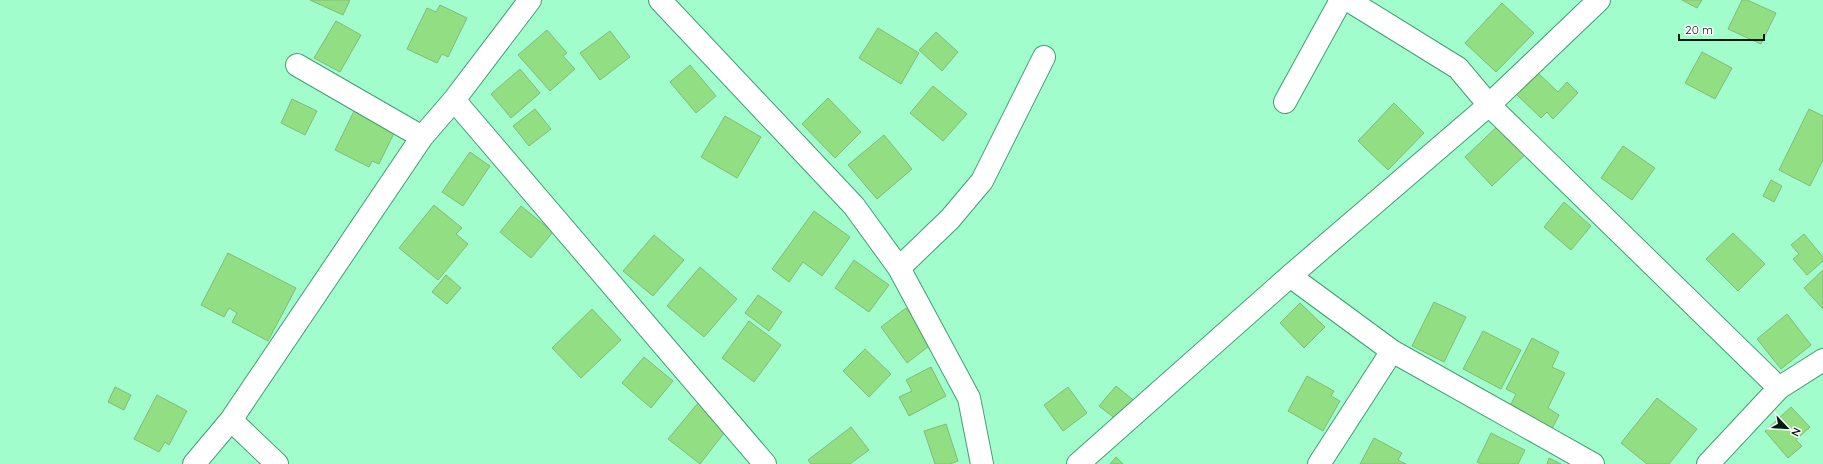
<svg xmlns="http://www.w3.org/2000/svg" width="1823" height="464" viewBox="0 0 1823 464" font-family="Quicksand,sans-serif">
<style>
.building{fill:#92df83;stroke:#83ba78}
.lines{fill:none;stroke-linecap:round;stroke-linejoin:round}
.minor-casing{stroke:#429e73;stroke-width:24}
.tertiary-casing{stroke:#429e73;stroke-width:24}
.minor{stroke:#fff;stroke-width:22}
.tertiary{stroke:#fff;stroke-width:22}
</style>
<rect width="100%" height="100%" fill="#a2fdcd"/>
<path class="building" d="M310,0H350L343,15Z
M1682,0H1702L1697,8Z
M1742,0H1747L1776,13L1761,44L1728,29Z
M1502,3L1534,33L1496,72L1465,43Z
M440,5L467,18L448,57L442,54L437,63L407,49L427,8L436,12Z
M336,21L361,35L340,72L314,58Z
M878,28L919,53L901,84L859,58Z
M547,30L567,53L563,56L575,69L550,91L518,55Z
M610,31L630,57L600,80L580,53Z
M936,32L958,52L942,71L919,50Z
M1702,52L1732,68L1715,99L1685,83Z
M690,65L716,96L696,113L670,82Z
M520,69L540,93L511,118L491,94Z
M1537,72L1558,92L1567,82L1578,93L1553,119L1547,112L1541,118L1516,94Z
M933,86L967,114L943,141L910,113Z
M828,98L861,132L835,158L802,124Z
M292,99L317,111L305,135L281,123Z
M1394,103L1424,133L1388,170L1358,141Z
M356,107L397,127L379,164L372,161L369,167L335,150Z
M535,109L551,129L529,146L513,126Z
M1809,109L1823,116V160L1810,186L1779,170Z
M725,116L761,137L737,178L701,157Z
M1503,121L1530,150L1492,186L1465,157Z
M884,135L912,169L877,199L848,165Z
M1623,146L1655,168L1632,200L1601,178Z
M470,152L490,166L463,206L442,192Z
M1771,180L1782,186L1774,202L1763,196Z
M1564,202L1591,226L1571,250L1544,227Z
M434,205L462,228L456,234L468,244L438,280L399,248Z
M521,206L553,232L531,258L500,232Z
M814,211L850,237L822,276L803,262L789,282L772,269Z
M1733,233L1765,264L1738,291L1706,259Z
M1804,234L1823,257V261L1807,275L1793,259L1799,254L1791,245Z
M654,235L684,260L653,296L623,271Z
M228,253L296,288L268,341L232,322L237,313L229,308L224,317L201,305Z
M854,260L889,285L869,312L835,288Z
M700,267L737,299L704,337L667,306Z
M1823,270V309L1804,288Z
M446,275L461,288L447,304L432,292Z
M758,295L782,312L769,331L745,313Z
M1434,302L1466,317L1444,362L1412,346Z
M1300,303L1325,327L1304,348L1280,323Z
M906,308L933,343L907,363L881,327Z
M592,309L621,340L581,378L552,348Z
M1787,314L1811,345L1781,369L1757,339Z
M749,321L781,345L754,382L722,358Z
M1483,331L1521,350L1501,389L1463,369Z
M1532,338L1559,352L1552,367L1565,373L1548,408L1559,415L1550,433L1507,412L1516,394L1506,389Z
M865,349L891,374L869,397L843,371Z
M644,357L673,381L651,408L622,383Z
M931,367L946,396L909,416L899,397L912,391L906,380Z
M1307,376L1334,391L1331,396L1340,401L1323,431L1288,411Z
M1116,386L1137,403L1121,423L1099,406Z
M115,387L131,395L124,410L108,402Z
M1068,387L1087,413L1063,431L1044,405Z
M157,395L187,411L169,445L165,442L159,452L134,439Z
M1657,398L1697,429L1669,464H1647L1621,443Z
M698,403L728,428L700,464L668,439Z
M1791,407L1810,427L1796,440L1802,446L1788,458L1765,431Z
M946,424L958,461L950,464H935L924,431Z
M851,427L869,450L850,464H811L808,460Z
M1491,433L1525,450L1518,464H1481L1477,462Z
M1374,438L1402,453L1398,460L1406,464H1360Z
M1116,457L1123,464H1110Z
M1549,458L1561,464H1547Z"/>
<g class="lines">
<defs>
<path id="minor" d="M660,0L854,206L899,268L969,398L982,464
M1348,0L1458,68L1489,105L1779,388
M297,65L422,137
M454,100L765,464
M1285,102L1341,0
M899,268L950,219L982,181L1044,57
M1290,276L1392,351L1593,464
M231,420L277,464
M194,464L231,420L422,137L454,100L530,0
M1078,464L1290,276L1489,105L1599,0
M1319,464L1392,351"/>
<path id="tertiary" d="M1708,464L1779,388L1823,360"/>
</defs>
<use href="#minor" class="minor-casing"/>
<use href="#tertiary" class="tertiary-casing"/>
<use href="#minor" class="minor"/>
<use href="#tertiary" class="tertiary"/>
</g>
<g transform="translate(1787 428) rotate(115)" stroke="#ffffff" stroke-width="3" paint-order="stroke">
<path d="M0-3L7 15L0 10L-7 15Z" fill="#011d10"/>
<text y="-6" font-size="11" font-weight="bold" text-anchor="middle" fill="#011d10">N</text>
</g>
<path d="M1679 34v6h85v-6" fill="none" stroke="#011d10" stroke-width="2"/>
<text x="1685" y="34" font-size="12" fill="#011d10" stroke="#ffffff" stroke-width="3" paint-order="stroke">20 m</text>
</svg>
